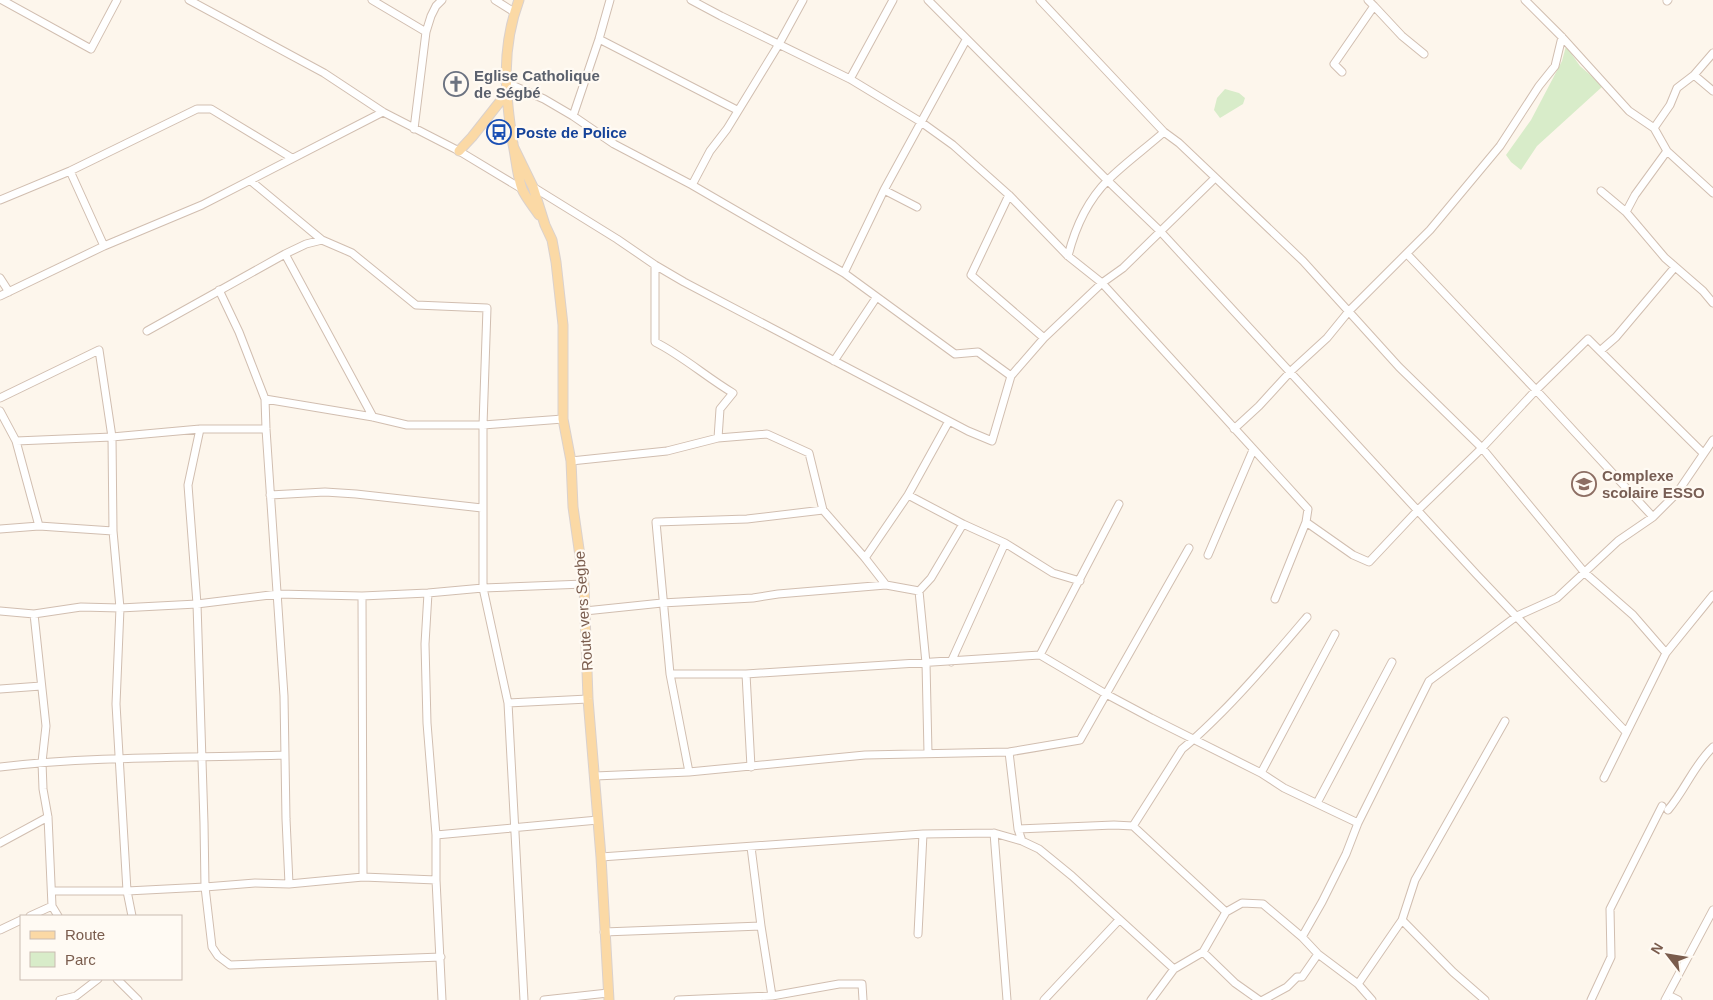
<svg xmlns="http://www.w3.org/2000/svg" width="1713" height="1000" viewBox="0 0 1713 1000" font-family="Helvetica,sans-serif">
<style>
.green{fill:#d8ecc9}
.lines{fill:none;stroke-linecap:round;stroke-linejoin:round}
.minor-casing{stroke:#d1beb0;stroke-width:9}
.major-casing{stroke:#dad1cd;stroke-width:11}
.minor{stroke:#fff;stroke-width:7}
.major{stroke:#fbd9a5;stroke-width:9}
.labels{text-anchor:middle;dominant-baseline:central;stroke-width:4.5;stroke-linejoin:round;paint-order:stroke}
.worship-label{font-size:15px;font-weight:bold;fill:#5b616d;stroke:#fffaf3;text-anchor:start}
.transit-label{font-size:15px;font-weight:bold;fill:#164399;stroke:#fffaf3;text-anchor:start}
.education-label{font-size:15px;font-weight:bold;fill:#785e54;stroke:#fffaf3;text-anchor:start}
.street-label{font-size:15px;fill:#7a5c4d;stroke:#fffaf3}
</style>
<rect width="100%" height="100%" fill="#fdf6ec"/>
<path class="green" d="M1566,46L1580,66L1603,86L1537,146L1521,170L1511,162L1506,155L1531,120L1562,61Z
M1225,89L1239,93L1245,98L1243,104L1220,118L1214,110L1217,98Z"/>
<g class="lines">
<defs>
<path id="minor" d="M2,0L91,49L117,0
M189,0L324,73L383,112L459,151L522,189
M372,0L426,32
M495,0L514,12
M691,0L721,16L850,79L921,122L953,145L1009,195L1068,256L1102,283L1308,509L1306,522L1275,599
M928,0L1107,180L1160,231L1478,576L1626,732
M1040,0L1164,132L1179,143L1303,261L1399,367L1482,448L1585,573L1633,615L1666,653
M1525,0L1562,37L1629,111L1654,128L1667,151L1713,193
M1667,1L1668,0
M1374,6L1402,36L1424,54
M599,39L737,110
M1342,72L1334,64L1374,6L1368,0
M1694,75L1713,53
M850,79L893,0
M505,82L544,99L573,116L614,144L692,185L844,273L955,354L978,352L1011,376
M573,116L599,39L610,0
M1654,128L1670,105L1677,88L1694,75L1713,91
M414,129L426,32L431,16L436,6L442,0
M70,171L104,246
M251,181L322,240L352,253L416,305L487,308L483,425V588L508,703L524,1000
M692,185L710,151L727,129L779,44L803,0
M533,187L617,239L655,265L684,282L968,431L992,441L1011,376L1044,338L1102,283L1123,268L1215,178
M884,190L917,207
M1601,191L1626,212L1635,195L1667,151
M1009,195L971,275L1044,338
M0,200L70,171L197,109H211L292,158
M1626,212L1665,258L1703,291L1713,303
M285,254L373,417
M1407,254L1536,390L1653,517
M1068,256C1075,228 1087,201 1108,180C1125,163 1146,148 1164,132
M655,265V342C683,356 706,377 733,393L720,409L718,438L767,434L809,453L823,510
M844,273L884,190L966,40
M0,278L9,292
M219,290L239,332L265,399L266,429L284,696L286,819L289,884
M0,296L104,246L202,205L383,112
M147,331L285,254L306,244L322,240
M1600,351L1703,453
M834,361L876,298
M0,398L99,350L112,437L113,531L120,608L116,704L127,891L132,916
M265,399L373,417L407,425H483L563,419
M0,411L16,441L39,526
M200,429L188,485L197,604L204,823L205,887L212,947L218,956L230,965L441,957
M1234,429L1259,406L1291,371L1327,338L1349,311L1430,230L1500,146L1539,86L1555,66L1562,37
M16,441L112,437L200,429H266
M571,461L667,451L718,438
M270,495L325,492L356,494L482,508
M908,495L963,524
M1306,522L1353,555L1369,562L1418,510L1482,448L1536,390L1588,339L1600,351L1616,337L1675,267
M0,529L39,526L113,531
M1208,555L1253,450
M865,558L908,495L949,421
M428,593L425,644L427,723L436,835V880L442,1000
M362,596L363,877
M0,611L34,614L81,607L120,608L197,604L278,594L362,596L428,593L483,588L584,584
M585,611L662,603L753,598L778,594L886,585L919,591
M34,614L46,726L42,762L43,789L48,817L52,906L58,916
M1040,655L1119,504
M951,662L1005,543
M670,674H746L1040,655L1106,694L1151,718L1261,773L1284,788L1358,823
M746,674L751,767
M0,689L41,686
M508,703L588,699
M1009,752L1018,829L1022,841L1039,849L1072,876L1174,969
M928,753L926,663L919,591L931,578L963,524L1005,543L1053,573L1080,581
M0,767C95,756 190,758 285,755
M689,772L670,674L656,522L747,519L823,510L865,558L886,585
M1261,773L1335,634
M595,776L689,772L865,755L1009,752L1080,740L1189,548
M1604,778L1666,653L1713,595
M1317,803L1392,662
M1668,810C1685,790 1694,765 1713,747
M1133,826L1226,912
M1018,829L1114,825L1133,826L1182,749C1196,738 1209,725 1222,712C1252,682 1279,650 1307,617
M436,835L598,820
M0,843L48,817
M751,847L761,926
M601,857L923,834L994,833
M53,891H127L205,887L255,883L289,884L363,877L436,880
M30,916L52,906
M1402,920L1453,972L1485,1000
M0,930L21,920
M604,932L761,926L772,996
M918,934L923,834
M1302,937L1322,902L1346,854L1358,823L1429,681L1517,616L1557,598L1618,541L1653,517L1677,493L1713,440
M1203,952L1235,983L1259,1000
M117,979L138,1000
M1358,984L1402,920L1415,880L1505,721
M1668,995L1678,1000
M60,1000L76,996L98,979
M544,1000L608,993
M678,1000L772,996L839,984H862L863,1000
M1007,1000L994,833L1022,841
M1044,1000L1119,920
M1151,1000L1174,969L1203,952L1226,912L1242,903L1263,904L1302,937L1318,954L1358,984L1372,1000
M1263,1000L1287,987L1297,977H1302L1318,954
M1591,1000L1611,957L1610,909L1662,806
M1665,1000L1713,910"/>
<path id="major" d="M519,0C501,48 505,94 513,144C516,158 517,175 522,189C526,198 533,206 539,215
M514,148L533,187L545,225L552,240L556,262L563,325V419L571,461L573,507L584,584L588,699L601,857L609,1000
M459,151L472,137L506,94"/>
</defs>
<use href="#minor" class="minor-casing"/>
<use href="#major" class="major-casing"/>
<use href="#minor" class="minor"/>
<use href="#major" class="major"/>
</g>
<defs>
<symbol id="church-ring" viewBox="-11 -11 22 22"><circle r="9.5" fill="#fffaf3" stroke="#6b7280" stroke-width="1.5"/><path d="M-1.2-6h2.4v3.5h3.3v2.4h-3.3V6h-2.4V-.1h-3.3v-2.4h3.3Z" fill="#6b7280"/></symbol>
<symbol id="bus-ring" viewBox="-11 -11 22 22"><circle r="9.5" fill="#fffaf3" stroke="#1a4fb4" stroke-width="1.5"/><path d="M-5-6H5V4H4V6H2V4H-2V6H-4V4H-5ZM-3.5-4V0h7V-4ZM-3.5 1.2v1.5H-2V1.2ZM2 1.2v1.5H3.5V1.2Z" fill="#1a4fb4"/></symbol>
<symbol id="school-ring" viewBox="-11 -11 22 22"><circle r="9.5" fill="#fffaf3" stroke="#8d6e63" stroke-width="1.5"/><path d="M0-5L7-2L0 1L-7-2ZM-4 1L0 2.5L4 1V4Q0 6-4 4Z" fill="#8d6e63"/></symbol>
</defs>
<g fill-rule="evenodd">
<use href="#church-ring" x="442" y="70" width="28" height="28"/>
<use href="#bus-ring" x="485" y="118" width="28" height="28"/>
<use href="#school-ring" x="1570" y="470" width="28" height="28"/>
</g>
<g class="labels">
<g class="worship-label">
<text x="474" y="75">Eglise Catholique<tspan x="474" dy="17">de Ségbé</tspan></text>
</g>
<g class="transit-label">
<text x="516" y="132">Poste de Police</text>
</g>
<g class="education-label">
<text x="1602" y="475">Complexe<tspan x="1602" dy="17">scolaire ESSO</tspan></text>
</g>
<g class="street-label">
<text transform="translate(583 611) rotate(-94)">Route vers Segbe</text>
</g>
</g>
<rect x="20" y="915" width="162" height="65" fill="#fffaf3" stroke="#cabbb1"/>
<rect x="30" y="931" width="25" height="8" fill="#fbd9a5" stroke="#cabbb1"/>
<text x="65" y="940" font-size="15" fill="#7a5c4d">Route</text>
<rect x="30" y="952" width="25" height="15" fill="#d8ecc9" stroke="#cabbb1"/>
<text x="65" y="965" font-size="15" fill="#7a5c4d">Parc</text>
<g transform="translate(1668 955) rotate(301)" stroke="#fffaf3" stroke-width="4" paint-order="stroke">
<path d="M0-4L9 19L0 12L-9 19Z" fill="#7a5c4d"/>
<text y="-8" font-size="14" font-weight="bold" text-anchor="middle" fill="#7a5c4d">N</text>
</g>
</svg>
